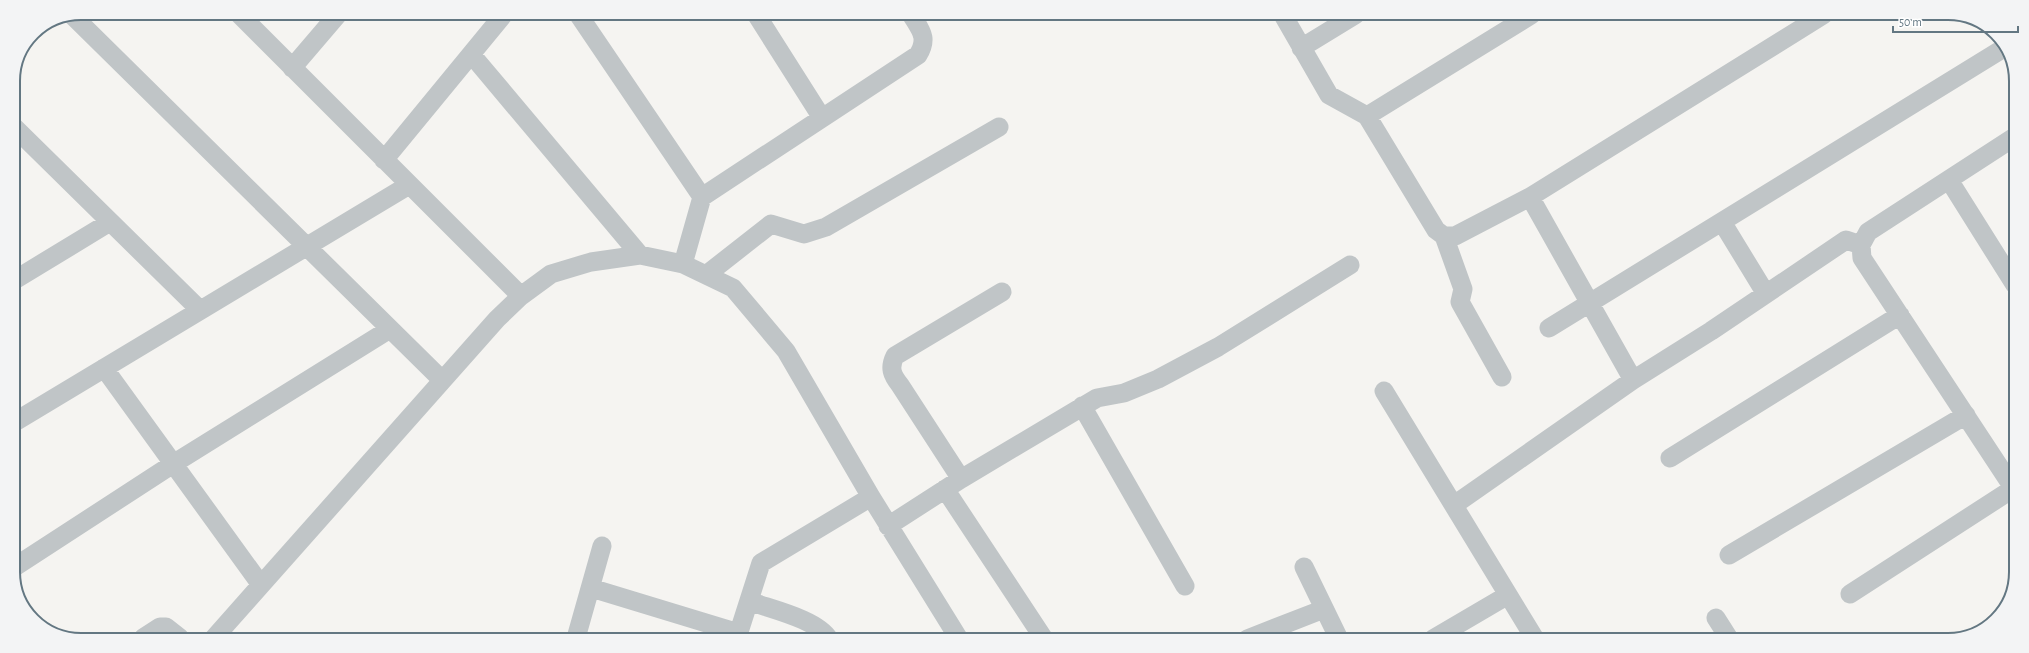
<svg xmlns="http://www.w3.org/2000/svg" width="2029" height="653" viewBox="0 0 2029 653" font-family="'Alegreya Sans',sans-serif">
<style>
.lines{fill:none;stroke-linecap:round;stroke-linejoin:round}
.minor{stroke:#c0c5c7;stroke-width:19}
.rim{fill:none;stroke:#637782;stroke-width:2}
</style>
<rect width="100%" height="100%" fill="#f5f4f1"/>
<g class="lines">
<path class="minor" d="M238,13L521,296
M578,14L702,197L683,264
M756,14L822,118
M72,15L442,380
M1283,15L1329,95L1367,116L1436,230L1444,236H1455L1530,197L1823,15
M1301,48L1355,15
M471,54L640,255
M292,68L339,13
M1367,116L1531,15
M13,126L200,310
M384,160L504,14
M1949,180L2015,285
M702,197L918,55C929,37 920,30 911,14
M1530,197L1633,380
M1722,222L1766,294
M1444,236L1463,289L1460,302L1502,377
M706,275L771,224L804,234L826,227L999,127
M13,281L110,222
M1549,328L2004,48
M104,368L261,585
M1384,391L1535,639
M1082,406L1185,586
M13,423L409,185
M1670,458L1900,315
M961,479L900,385C892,375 889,368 895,356L1002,292
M945,489L1044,639
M2014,489L1862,258L1861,245L1868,232L2016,136
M1454,505L1633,380L1711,331L1846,240L1861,245
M888,526L961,479L1097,398L1124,393L1158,379L1218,347L1350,265
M1729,555L1966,415
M1304,567L1339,639
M13,568L173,464L390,329
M591,588L739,633
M1850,594L2014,488
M749,601C770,609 817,619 829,639
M1716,618L1730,640
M143,638L160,627H166L180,638
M214,638L497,319L521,296L551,274L591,262L640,255L683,264L733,288L786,351L871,497L959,639
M576,638L602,546
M737,638L761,563L871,497
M1247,639L1324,609
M1433,639L1508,595"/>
</g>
<path d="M0 0H2029V653H0ZM81 20H1948A61 61 0 0 1 2009 81V572A61 61 0 0 1 1948 633H81A61 61 0 0 1 20 572V81A61 61 0 0 1 81 20Z" fill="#f3f4f5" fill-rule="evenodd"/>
<path class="rim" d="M81 20H1948A61 61 0 0 1 2009 81V572A61 61 0 0 1 1948 633H81A61 61 0 0 1 20 572V81A61 61 0 0 1 81 20Z"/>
<path d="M1893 26v6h125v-6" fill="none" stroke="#637782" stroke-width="2"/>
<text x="1899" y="26" font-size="12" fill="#637782" stroke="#ffffff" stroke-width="3" paint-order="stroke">50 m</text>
</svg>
